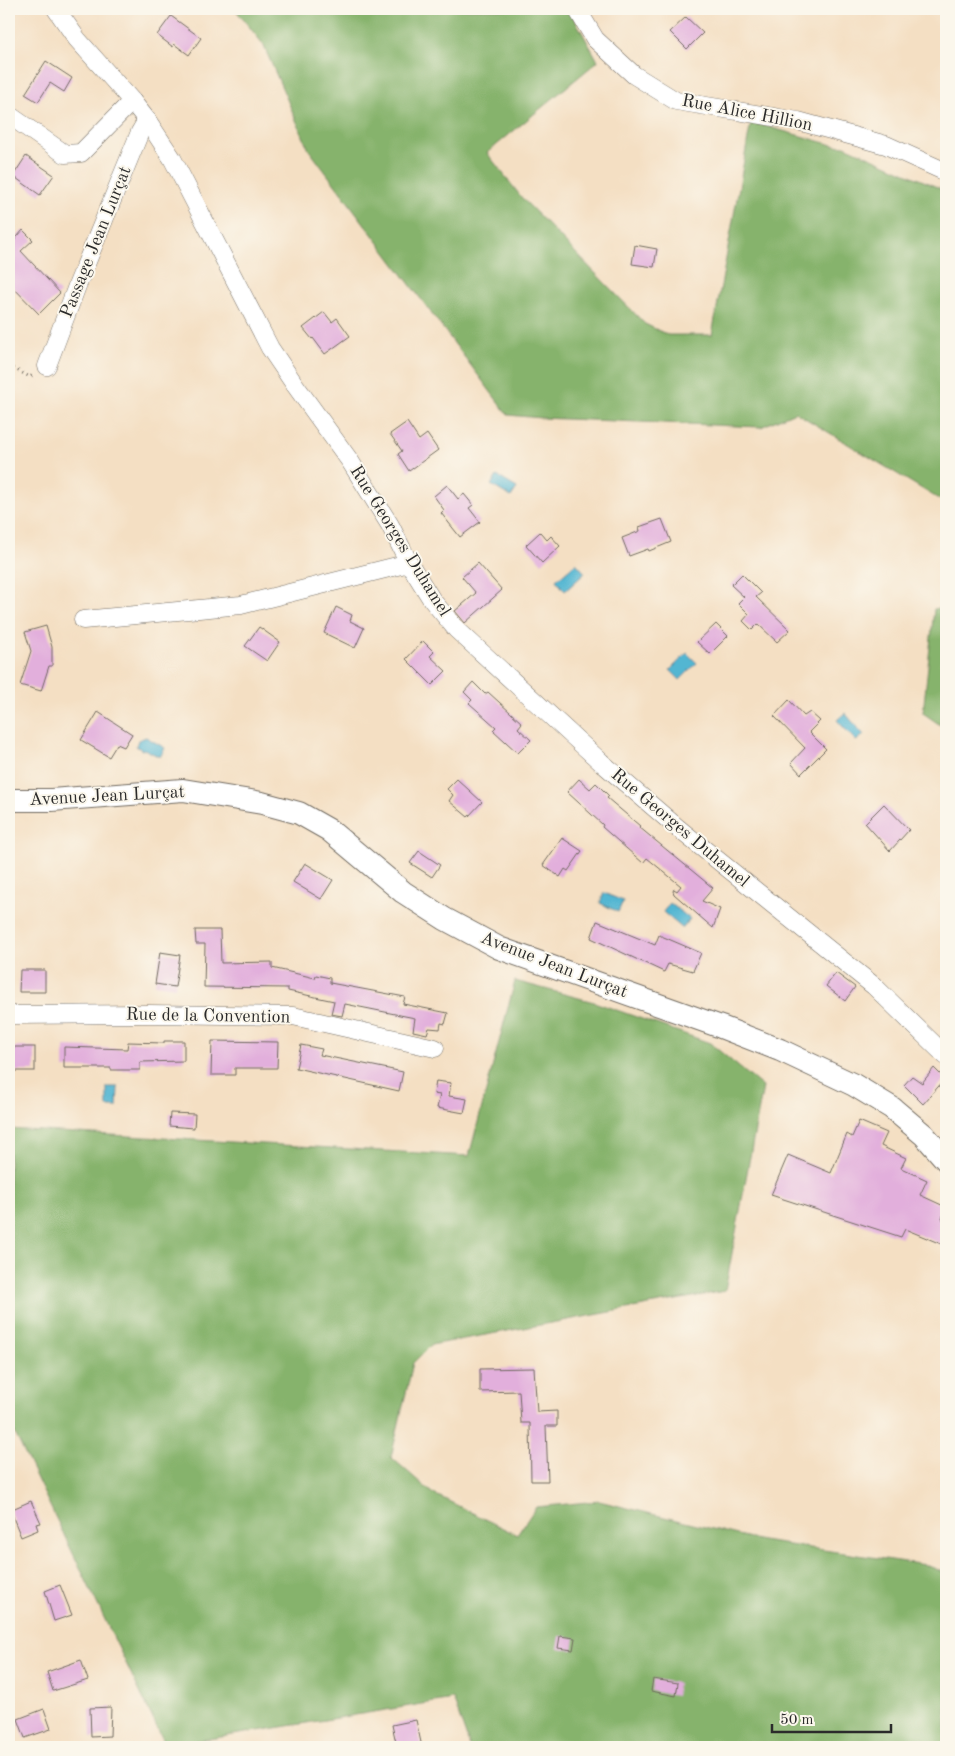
<svg xmlns="http://www.w3.org/2000/svg" width="955" height="1756" font-family="'Old Standard TT',serif">
<style>
.forest{fill:#86b36c;stroke:#586f4c}
.water{fill:#53b6d2;stroke:#3f707e}
.building{fill:#e2afdc}
.lines{fill:none;stroke-linecap:round;stroke-linejoin:round}
.minor-casing{stroke:#716a60;stroke-width:19}
.major-casing{stroke:#716a60;stroke-width:24}
.path{stroke:#716a60;stroke-width:3;stroke-dasharray:1 4;stroke-linecap:butt}
.minor{stroke:#fff;stroke-width:18}
.major{stroke:#fff;stroke-width:22}
.labels{text-anchor:middle;dominant-baseline:central;stroke-width:4;stroke-linejoin:round;paint-order:stroke}
.street-label{font-size:18px;fill:#2b2b2b;stroke:#fbf7ec}
</style>
<rect width="100%" height="100%" fill="#fbf7ec"/>
<filter id="ink" filterUnits="userSpaceOnUse"><feTurbulence type="fractalNoise" baseFrequency=".02" numOctaves="2"/><feDisplacementMap in="SourceGraphic" scale="10" xChannelSelector="R" yChannelSelector="G"/><feConvolveMatrix kernelMatrix="1 2 1 2 8 2 1 2 1" color-interpolation-filters="sRGB"/></filter>
<filter id="wash" filterUnits="userSpaceOnUse"><feTurbulence type="fractalNoise" baseFrequency=".0096" numOctaves="4" result="noise"/><feDisplacementMap in="SourceGraphic" scale="20" xChannelSelector="R" yChannelSelector="G"/><feGaussianBlur stdDeviation="1.12" result="paint"/><feColorMatrix in="noise" values="0 0 0 0 0 0 0 0 0 0 0 0 0 0 0 0 0 1.4 0 .05"/><feComposite in="paint" operator="in"/></filter>
<g filter="url(#wash)">
<rect width="100%" height="100%" fill="#f4dfc3"/>
<!-- forest -->
<g class="forest">
<path d="M235 9H569L598 61 487 153 522 198 645 324 668 335H712L751 122 833 145 845 146 946 191V494L942 501 795 412 761 427 541 418 508 415 309 150 263 44Z"/>
<path d="M946 606V729L923 713 934 609Z"/>
<path d="M515 981 594 1002 710 1043 763 1087 725 1291 431 1345 413 1363 391 1457 432 1493 517 1535 536 1507 599 1501 762 1541 926 1565 946 1573V1747H470L453 1699 166 1746 9 1421V1129L469 1156Z"/>
</g>
<!-- water -->
<g class="water">
<path d="M497 476 517 488 511 497 491 485Z"/>
<path d="M576 563 585 573 565 591 556 580Z"/>
<path d="M687 653 697 663 680 680 670 670Z"/>
<path d="M845 713 864 735 856 741 837 720Z"/>
<path d="M146 737 165 748 160 757 144 749 142 750 136 746 138 740Z"/>
<path d="M604 893 623 901 618 912 600 903Z"/>
<path d="M670 903 690 919 682 928 663 912Z"/>
<path d="M107 1087H118L117 1107H107Z"/>
</g>
<g id="blocks">
<!-- building -->
<g class="building">
<path d="M171 16 201 38 189 55 174 44 173 47 157 35Z"/>
<path d="M686 17 703 33 687 49 670 32Z"/>
<path d="M46 61 72 78 64 92 50 83 38 102 25 94Z"/>
<path d="M26 156 54 175 40 195 13 176Z"/>
<path d="M23 230 33 240 21 251 60 293 39 314 9 283V240L12 243Z"/>
<path d="M635 245 657 249 654 267 632 264Z"/>
<path d="M324 312 332 322 337 318 350 336 325 354 313 338 312 339 303 328Z"/>
<path d="M407 422 419 440 427 434 438 450 409 471 398 454 402 451 390 434Z"/>
<path d="M447 485 458 499 464 494 473 505 469 508 480 522 460 537 441 513 444 510 434 496Z"/>
<path d="M662 519 671 542 649 551 648 549 629 556 622 538 640 531 639 527Z"/>
<path d="M540 532 547 540 551 536 560 546 542 563 526 545Z"/>
<path d="M478 563 502 590 465 623 455 611 476 593 462 577Z"/>
<path d="M742 574 761 593 756 597 790 630 777 642 758 624 752 630 743 621 749 614 738 603 744 597 731 585Z"/>
<path d="M336 607 352 615 350 621 364 628 355 648 324 633Z"/>
<path d="M716 624 728 636 710 654 697 642Z"/>
<path d="M46 626 52 647V666H49L41 691 20 685 31 651 25 632Z"/>
<path d="M259 627 280 642 267 661 245 646Z"/>
<path d="M423 641 434 652 430 656 446 671 432 685 406 659Z"/>
<path d="M473 682 485 694 488 692 522 723 518 728 531 740 518 753 493 730 496 727 469 703 472 700 464 692Z"/>
<path d="M789 700 804 716 810 712 820 721 809 732 826 749 801 774 791 763 805 748 774 716Z"/>
<path d="M98 712 132 734 124 747 117 744 109 757 81 740Z"/>
<path d="M457 779 482 802 468 817 449 801 453 795 447 789Z"/>
<path d="M579 779 590 789 596 783 609 796 607 798 640 826 639 827 713 888 702 901 720 909 713 928 674 894 673 891 674 889 677 891 681 886 647 858 643 863 602 827 603 825 567 792Z"/>
<path d="M884 804 909 830 890 851 865 823Z"/>
<path d="M562 838 582 851 568 871 565 869 560 877 543 865Z"/>
<path d="M419 851 440 865 432 877 410 863Z"/>
<path d="M305 863 333 880 321 899 293 882Z"/>
<path d="M597 921 655 945 659 935 701 953 693 971 668 964 664 972 591 938Z"/>
<path d="M195 930H220L221 963 272 962V968L315 978 316 975 330 978V983L405 997 403 1004 448 1013 445 1024 441 1023 440 1029 429 1028 427 1034 413 1031 415 1018 345 1004 342 1016 331 1014 334 1001 288 991V988L204 987 205 944H196Z"/>
<path d="M160 952 180 955 175 987 155 984Z"/>
<path d="M20 970H45V992H19Z"/>
<path d="M836 973 855 987 845 1001 826 986Z"/>
<path d="M164 1041H184V1061L140 1062V1070H111V1068H64V1047L127 1049 128 1042 164 1043Z"/>
<path d="M212 1041 278 1042 277 1068H235V1075H211Z"/>
<path d="M301 1045 322 1049 320 1055 403 1072 399 1091 296 1068Z"/>
<rect x="13" y="1047" width="22" height="24"/>
<path d="M934 1068 945 1079 923 1104 904 1085 912 1076 922 1083Z"/>
<path d="M436 1081 451 1083 449 1096 467 1099 464 1113 437 1108 440 1095 434 1094Z"/>
<path d="M170 1113 195 1114 194 1128 169 1126Z"/>
<path d="M859 1121 887 1133 881 1146 906 1158 901 1168 927 1180 920 1195 946 1207 942 1219 946 1221V1246L905 1229 901 1237 771 1195 788 1155 831 1173 847 1134 852 1137Z"/>
<path d="M534 1368 537 1412 557 1411V1426H546L548 1481H531L530 1423H521L519 1391 480 1392V1369Z"/>
<path d="M31 1501 41 1523 36 1524 38 1530 21 1537 10 1510Z"/>
<path d="M60 1585 72 1615 54 1621 45 1591Z"/>
<path d="M560 1636 575 1638 573 1650 558 1648Z"/>
<path d="M81 1660 88 1680 53 1691 47 1672Z"/>
<path d="M653 1679 678 1683 676 1696 651 1691Z"/>
<path d="M111 1707 110 1736 91 1737 90 1708Z"/>
<path d="M44 1709 51 1729 25 1738 18 1719Z"/>
<path d="M416 1720 422 1747H397L392 1725Z"/>
</g>
</g>
</g>
<g filter="url(#ink)">
<use href="#blocks" fill-opacity="0" stroke="#716a60" stroke-width="1"/>
<g class="lines">
<defs>
<g id="minor">
<path d="M56 9 77 39 132 101 147 120 172 158 270 348 295 385 350 461 390 525 409 563 432 600 456 629 601 762 679 829 874 986 946 1056"/>
<path d="M577 9 595 39 634 75 676 101 798 121 886 145 946 172"/>
<path d="M9 115 65 154 81 153 132 101"/>
<path d="M47 366 77 286 140 132 147 120"/>
<path d="M83 620 241 605 409 563"/>
<path d="M9 1015 149 1014 293 1016 435 1048"/>
</g>
<path id="major" d="M9 800H51L183 790 262 803 299 813 329 830 403 892 445 919 499 948 721 1027 780 1050 854 1085 892 1108 924 1135 946 1160"/>
</defs>
<!-- minor casing -->
<use href="#minor" class="minor-casing"/>
<!-- major casing -->
<use href="#major" class="major-casing"/>
<!-- path -->
<path class="path" d="M9 366 30 377 34 374"/>
<!-- minor -->
<use href="#minor" class="minor"/>
<!-- major -->
<use href="#major" class="major"/>
</g>
</g>
<g class="labels">
<!-- street labels -->
<g class="street-label">
<text transform="translate(747 113) rotate(11)">Rue Alice Hillion</text>
<text transform="translate(96 242) rotate(-68)">Passage Jean Lurçat</text>
<text transform="translate(400 541) rotate(58)">Rue Georges Duhamel</text>
<text transform="translate(107 796) rotate(-3)">Avenue Jean Lurçat</text>
<text transform="translate(680 828) rotate(40)">Rue Georges Duhamel</text>
<text transform="translate(554 965) rotate(21)">Avenue Jean Lurçat</text>
<text transform="translate(208 1016) rotate(1)">Rue de la Convention</text>
</g>
</g>
<!-- margin -->
<rect width="955" height="1756" fill="none" stroke="#fbf7ec" stroke-width="30"/>
<!-- scale -->
<path d="M772 1724v8h119v-8" fill="none" stroke="#2b2b2b" stroke-width="2.5"/>
<text x="780" y="1724" font-size="15" fill="#2b2b2b" stroke="#fbf7ec" stroke-width="4" paint-order="stroke">50 m</text>
</svg>
